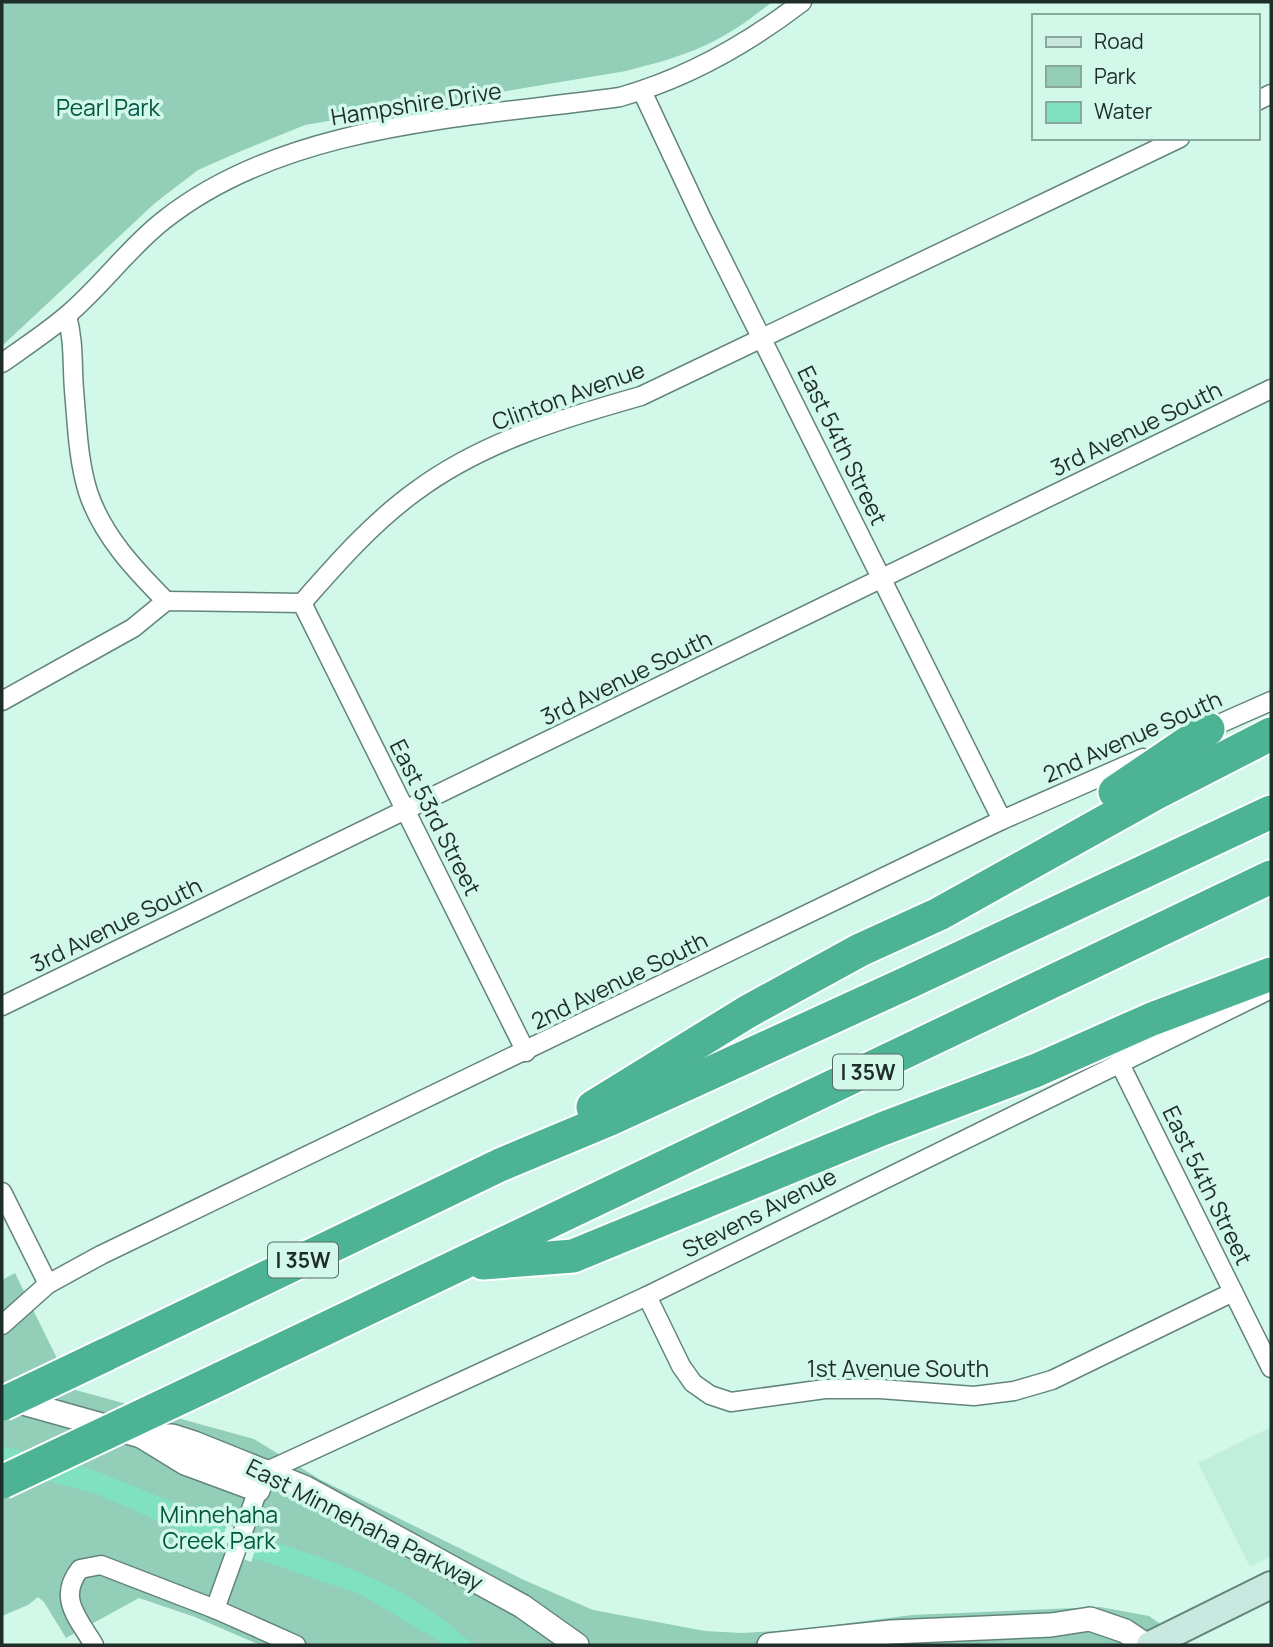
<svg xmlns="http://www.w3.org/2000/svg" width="1273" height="1647" font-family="Manrope,sans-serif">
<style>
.built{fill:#c0efdd}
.green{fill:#92ceb8}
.water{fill:#7fe1c0}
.pier{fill:#d2f8e9}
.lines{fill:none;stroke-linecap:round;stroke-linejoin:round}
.minor-casing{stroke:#638579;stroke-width:21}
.tertiary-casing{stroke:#638579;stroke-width:26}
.secondary-casing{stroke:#638579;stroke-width:30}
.motorway-casing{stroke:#fff;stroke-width:37}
.minor{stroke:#fff;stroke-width:18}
.tertiary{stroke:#fff;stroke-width:23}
.secondary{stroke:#c9e8df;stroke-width:26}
.motorway{stroke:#4cb494;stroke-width:33}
.motorway-bridge-casing{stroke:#fff;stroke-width:37;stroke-linecap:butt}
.motorway-bridge{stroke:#4cb494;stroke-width:33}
.labels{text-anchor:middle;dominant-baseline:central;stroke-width:7;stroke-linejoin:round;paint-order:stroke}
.shield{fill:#d2f8e9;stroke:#556a62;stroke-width:2}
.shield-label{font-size:21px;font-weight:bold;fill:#1f2d28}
.street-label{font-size:23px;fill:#1f2d28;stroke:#d2f8e9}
.park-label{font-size:23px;fill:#005742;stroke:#d2f8e9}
</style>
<rect width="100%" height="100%" fill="#d2f8e9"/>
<!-- built -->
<path class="built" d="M1271 1427V1556L1250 1567 1198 1463Z"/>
<!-- green -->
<g class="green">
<path d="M2 2H772C720 44 690 55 626 71L305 125 241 151 198 170 155 203 2 346Z"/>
<path d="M15 1273 72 1389 254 1439 319 1479 524 1580 593 1610 705 1631 741 1633 796 1630 912 1615 1100 1607 1149 1616 1190 1645H260L195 1617 139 1598 66 1638 44 1602 38 1597 28 1605 2 1616V1280Z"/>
</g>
<!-- water -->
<path class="water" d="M2 1446 83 1466 210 1517 217 1525C308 1552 404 1578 473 1645H445L362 1595 202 1540 99 1495 2 1468Z"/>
<!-- pier -->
<path class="pier" d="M227 1525 261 1535 251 1562 218 1549Z"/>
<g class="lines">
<defs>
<g id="minor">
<path d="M642 91 703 221 1002 820"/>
<path d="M1257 101 1271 94"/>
<path d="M67 316C74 341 72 364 74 390 77 424 78 460 88 492 102 535 135 570 166 601"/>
<path d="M2 363C23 348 46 333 66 316 101 287 128 248 164 220 288 122 470 118 620 97 688 78 746 45 802 2"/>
<path d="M302 603 526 1052"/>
<path d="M2 701 133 628 166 601 302 603C337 563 373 522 416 491 482 442 563 418 641 396L1180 138"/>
<path d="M1201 732 1271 701"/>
<path d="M2 1006 1271 389"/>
<path d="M1119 1062 1271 1368"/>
<path d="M2 1192 48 1284"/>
<path d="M647 1296 681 1366 693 1383 710 1395 731 1402 825 1389H880L974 1396 1014 1391 1052 1380 1233 1292"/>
<path d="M2 1325 48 1284 101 1255 1002 820 1143 758"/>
<path d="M265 1472 647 1296 1265 992"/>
<path d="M215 1609 258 1490"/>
<path d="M94 1645C78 1618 57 1598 80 1569L101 1565 215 1609 296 1645"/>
</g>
<g id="tertiary">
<path d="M5 1398 141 1436 185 1463 258 1490 265 1472"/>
<path d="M141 1436H172L194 1443 306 1488 522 1606 577 1645"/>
<path d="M769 1645 891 1632 1051 1625 1090 1619 1125 1631 1146 1645"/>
</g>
<path id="secondary" d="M1150 1645 1271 1585"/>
<g id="motorway">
<path d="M1115 792 1208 729"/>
<path d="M593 1107 747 1012 860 950 939 914 1156 793 1271 734"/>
<path d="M483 1263 573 1256 882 1129 1037 1070 1152 1019 1271 974"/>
<path d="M105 1355 500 1165 610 1119 907 983 1271 812"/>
<path d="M220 1379 1271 877"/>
</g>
</defs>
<!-- minor casing -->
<use href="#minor" class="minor-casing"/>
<!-- tertiary casing -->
<use href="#tertiary" class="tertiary-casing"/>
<!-- secondary casing -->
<use href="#secondary" class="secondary-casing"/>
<!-- motorway casing -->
<use href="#motorway" class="motorway-casing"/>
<!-- minor -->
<use href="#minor" class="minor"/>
<!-- tertiary -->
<use href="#tertiary" class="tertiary"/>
<!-- secondary -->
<use href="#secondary" class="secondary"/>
<!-- motorway -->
<use href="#motorway" class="motorway"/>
<defs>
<g id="motorway-bridge">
<path d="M2 1404 105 1355"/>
<path d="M2 1482 220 1379"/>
</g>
</defs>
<!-- motorway-bridge casing -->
<use href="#motorway-bridge" class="motorway-bridge-casing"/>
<!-- motorway-bridge -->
<use href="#motorway-bridge" class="motorway-bridge"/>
</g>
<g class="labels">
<!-- shield labels -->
<g class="shield">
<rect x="833" y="1054.5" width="70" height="35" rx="5"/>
<rect x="268" y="1242.5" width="70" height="35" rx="5"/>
</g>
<g class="shield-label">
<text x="868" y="1072">I 35W</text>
<text x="303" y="1260">I 35W</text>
</g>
<!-- street labels -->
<g class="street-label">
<text transform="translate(416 103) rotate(-9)">Hampshire Drive</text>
<text transform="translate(568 395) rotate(-20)">Clinton Avenue</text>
<text transform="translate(1136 428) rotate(-26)">3rd Avenue South</text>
<text transform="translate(843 445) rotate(64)">East 54th Street</text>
<text transform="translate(626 677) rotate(-26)">3rd Avenue South</text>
<text transform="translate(1132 736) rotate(-24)">2nd Avenue South</text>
<text transform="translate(436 817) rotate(63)">East 53rd Street</text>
<text transform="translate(116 924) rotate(-26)">3rd Avenue South</text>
<text transform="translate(619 980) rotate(-26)">2nd Avenue South</text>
<text transform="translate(1208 1185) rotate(64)">East 54th Street</text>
<text transform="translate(759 1212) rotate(-27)">Stevens Avenue</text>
<text x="898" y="1368">1st Avenue South</text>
<text transform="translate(365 1524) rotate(27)">East Minnehaha Parkway</text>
</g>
<!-- park labels -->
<g class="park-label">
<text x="108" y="107">Pearl Park</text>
<text x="219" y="1514">Minnehaha<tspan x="219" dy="26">Creek Park</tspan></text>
</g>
</g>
<!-- border -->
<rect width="1273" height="1647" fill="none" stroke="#1f2d28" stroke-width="7"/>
<!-- legend -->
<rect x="1032" y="14" width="228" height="126" fill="#d2f8e9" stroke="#8aa79c" stroke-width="2"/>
<rect x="1046" y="37" width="35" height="10" fill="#c9e8df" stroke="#8aa79c" stroke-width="2"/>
<text x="1094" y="49" font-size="21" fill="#1f2d28">Road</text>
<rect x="1046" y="66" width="35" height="21" fill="#92ceb8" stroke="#8aa79c" stroke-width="2"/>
<text x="1094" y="84" font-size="21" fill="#1f2d28">Park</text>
<rect x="1046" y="102" width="35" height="21" fill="#7fe1c0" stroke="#8aa79c" stroke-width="2"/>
<text x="1094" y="119" font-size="21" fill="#1f2d28">Water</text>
</svg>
